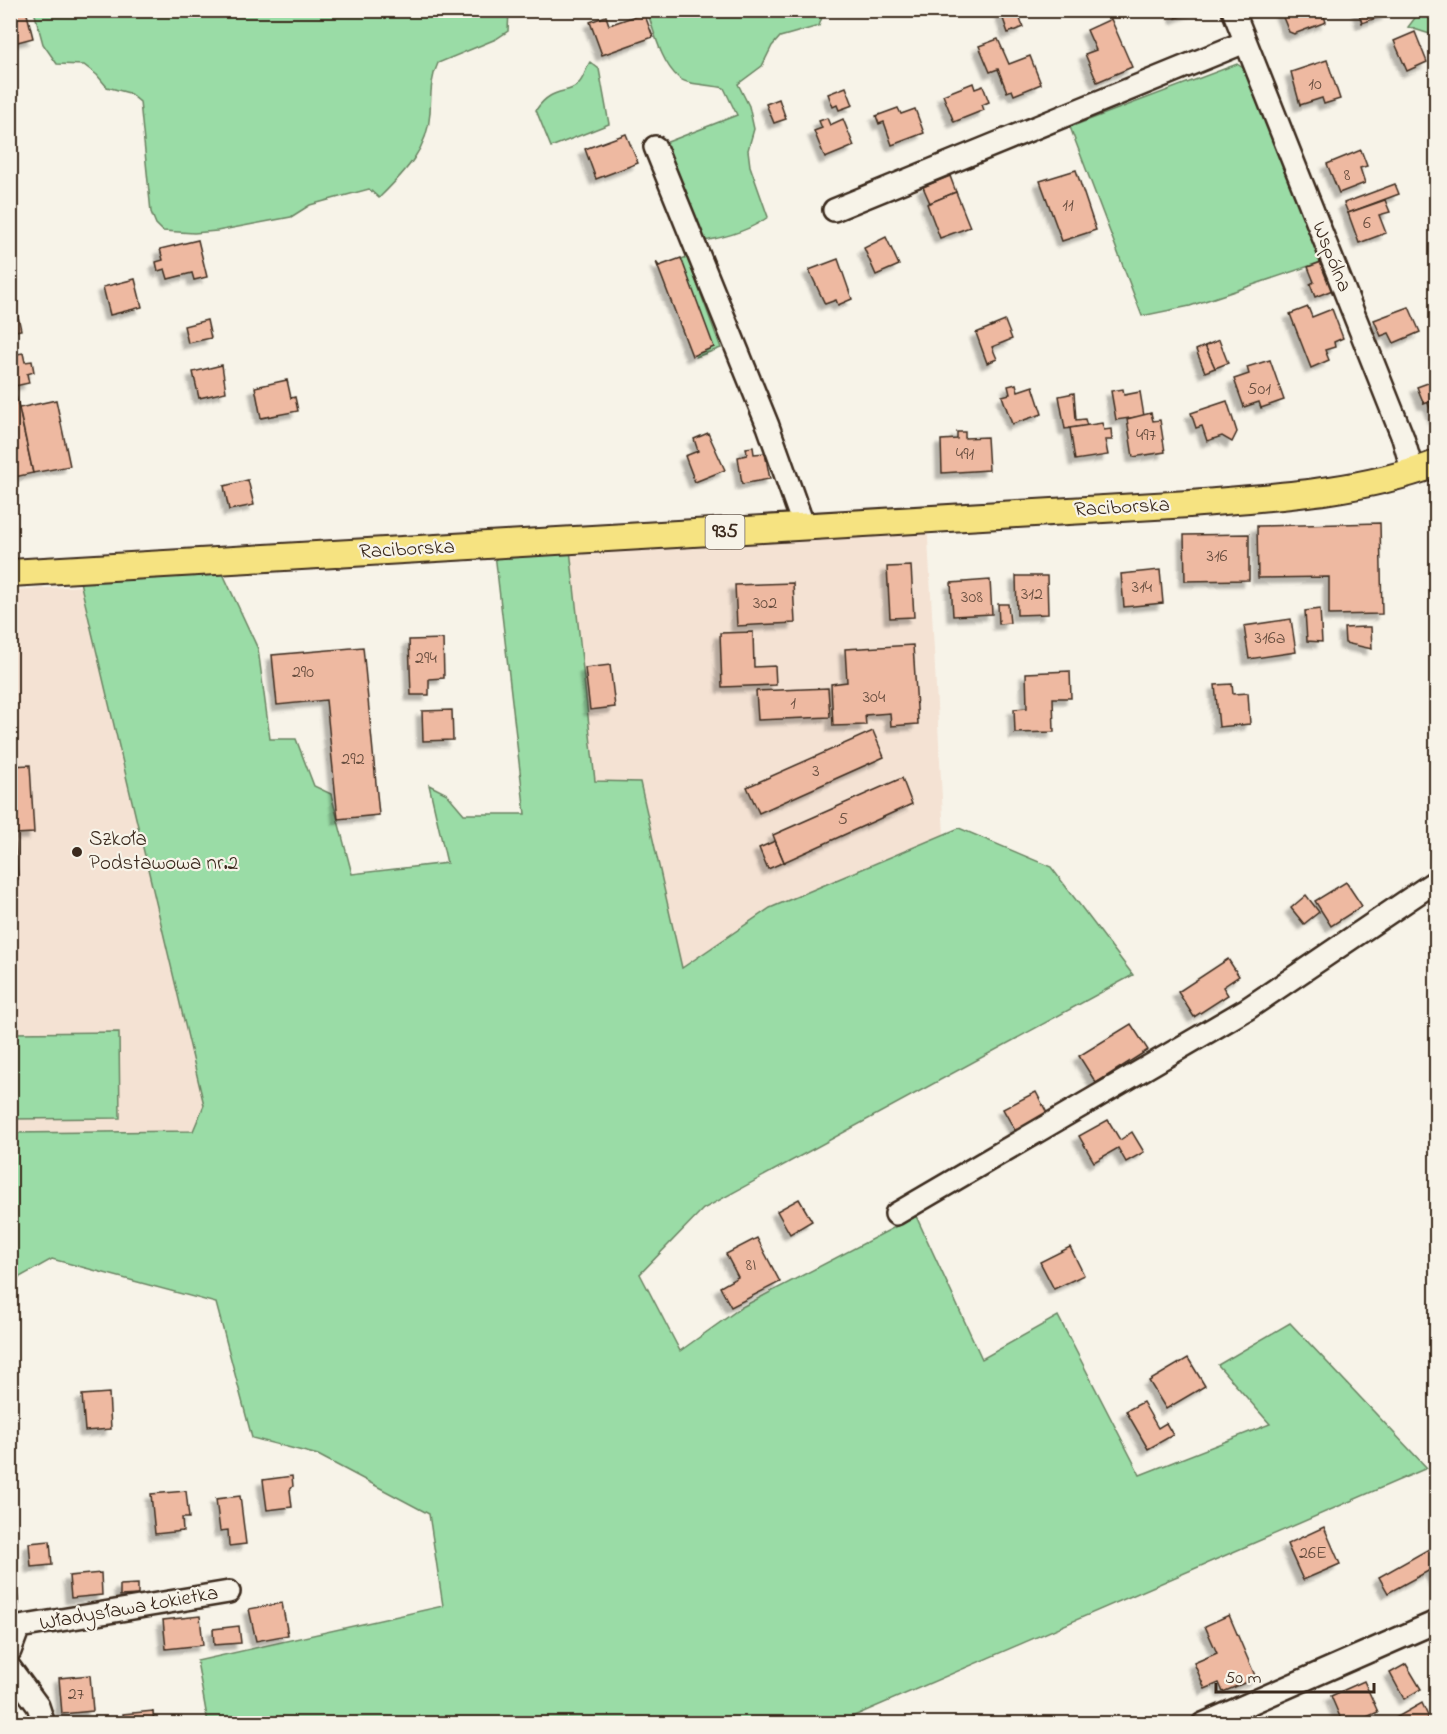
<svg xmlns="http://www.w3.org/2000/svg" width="1447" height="1734" font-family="'Indie Flower',sans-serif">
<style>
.built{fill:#f4e2d3}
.green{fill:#9adca6;stroke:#6a8362;stroke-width:1.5}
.building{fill:#eeb9a1;stroke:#3b2a1e;stroke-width:1.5;filter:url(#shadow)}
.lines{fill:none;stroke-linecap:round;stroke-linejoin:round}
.minor-casing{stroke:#3b2a1e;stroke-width:26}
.major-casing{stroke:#3b2a1e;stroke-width:30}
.minor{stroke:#f7f3e8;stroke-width:21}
.major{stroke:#f6e381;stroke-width:26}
.poi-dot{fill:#3b2a1e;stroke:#f7f3e8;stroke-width:2}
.labels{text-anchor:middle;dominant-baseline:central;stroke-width:4.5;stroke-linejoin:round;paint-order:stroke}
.number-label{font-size:18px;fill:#684e3f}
.shield{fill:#f7f3e8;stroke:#73665b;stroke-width:1.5}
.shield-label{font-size:20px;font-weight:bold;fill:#3b2a1e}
.street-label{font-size:21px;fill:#3b2a1e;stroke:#f7f3e8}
.poi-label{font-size:21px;fill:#3b2a1e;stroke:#f7f3e8;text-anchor:start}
</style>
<defs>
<filter id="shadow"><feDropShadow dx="-5.5" dy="5.5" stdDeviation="1.5" flood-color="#0004"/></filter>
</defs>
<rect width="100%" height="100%" fill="#f7f3e8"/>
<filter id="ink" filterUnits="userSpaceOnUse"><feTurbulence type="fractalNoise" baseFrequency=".0167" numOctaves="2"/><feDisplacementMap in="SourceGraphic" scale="12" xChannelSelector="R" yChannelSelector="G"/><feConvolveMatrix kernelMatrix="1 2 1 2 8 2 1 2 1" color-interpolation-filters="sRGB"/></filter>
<g filter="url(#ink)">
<!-- built -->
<g class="built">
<path d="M927 520 944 835 770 908 682 969 641 783 595 781 569 540Z"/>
<path d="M81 586 204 1105 193 1131 11 1133V590Z"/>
</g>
<!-- green -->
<g class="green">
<path d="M509 10 508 31 496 39 438 63C430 80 431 95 430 113 428 150 403 174 379 198L369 189 310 205 291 217 217 231 194 233 163 231 156 224 151 212 140 102 129 93 107 87 97 75 84 65 57 64 43 44 34 11Z"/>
<path d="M1421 10 1436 11V36L1408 27Z"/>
<path d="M647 11H824L819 26 780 37 772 46 762 66 738 84 749 106 754 129 748 150 750 166 768 217C749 231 727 237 704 241L665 143 737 115 724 88C711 84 689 86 679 78 661 63 654 31 647 11Z"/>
<path d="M590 62 599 69 609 124 551 147 536 110C553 85 568 96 579 83 584 78 586 68 590 62Z"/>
<path d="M1237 64 1252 74 1324 261 1190 306 1142 316 1070 127Z"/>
<path d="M687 257 721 348 696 357 662 266Z"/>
<path d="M569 540 595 781 640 782 682 968 770 908 959 828 1051 867 1133 975 703 1209 640 1274 680 1351 742 1307 916 1216 982 1359 1058 1316 1140 1475 1270 1424 1218 1365 1290 1323 1427 1468 838 1723H208L197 1661 443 1606 429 1514 318 1455 252 1438 216 1303 52 1259 11 1282V1133L193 1131 204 1105 77 569 217 561 258 649 270 739H296L314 786 331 794 352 874 447 863 429 785 447 794 464 814H525L494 545Z"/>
<path d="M119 1032 120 1118 11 1119V1033Z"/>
</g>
<!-- building -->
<g class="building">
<path d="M10 10H26L33 38 10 44Z"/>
<path d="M1000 10H1017L1023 27 1008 33Z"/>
<path d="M1173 10H1196L1176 18Z"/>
<path d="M1280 10H1322L1326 22 1294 34 1289 32Z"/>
<path d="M1358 10H1386L1387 14 1362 23Z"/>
<path d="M644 13 653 37 602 55 590 22 606 16 609 25Z"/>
<path d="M1111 19 1132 67 1097 82 1085 54 1096 50 1087 30Z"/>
<path d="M1415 32 1427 62 1407 71 1394 41Z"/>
<path d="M998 39 1009 64 1030 56 1041 84 1014 95 1012 90 1007 92 998 69 990 72 979 46Z"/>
<path d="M1327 60 1340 99 1324 104 1322 98 1300 105 1291 72Z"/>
<path d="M973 83 975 89 983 86 989 102 982 105 984 110 954 122 943 95Z"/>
<path d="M846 87 853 105 839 110 837 105 833 107 828 94Z"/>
<path d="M779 99 786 119 774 123 766 104Z"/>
<path d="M898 108 901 114 915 109 924 133 892 145 884 122 879 124 876 116Z"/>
<path d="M827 118 830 125 843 119 854 146 825 158 814 131 822 128 819 121Z"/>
<path d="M626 134 638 163 596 179 585 149Z"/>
<path d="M1361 150 1367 166 1360 168 1365 183 1339 193 1327 164Z"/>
<path d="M1076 170 1096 230 1062 241 1040 181Z"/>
<path d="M950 176 956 192 930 203 923 187Z"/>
<path d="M1395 184 1399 194 1348 213 1344 203Z"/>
<path d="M956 192 970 227 940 238 927 204Z"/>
<path d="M1385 200 1390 212 1379 215 1386 233 1359 243 1348 213Z"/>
<path d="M886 237 899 265 876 275 864 248Z"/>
<path d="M198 240 207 277 194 280 192 273 168 279 165 269 158 271 156 262 163 260 160 249Z"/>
<path d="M681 258 714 347 692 356 656 262 659 266Z"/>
<path d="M838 259 852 299 838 305 836 300 825 304 809 270Z"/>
<path d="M1324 261 1335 289 1315 297 1310 284 1314 282 1308 267Z"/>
<path d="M135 279 142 307 110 315 103 287Z"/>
<path d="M16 307 21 330 10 332V308Z"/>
<path d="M1308 307 1312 317 1332 309 1343 338 1334 342 1335 347 1325 350 1329 360 1311 368 1290 314Z"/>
<path d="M1409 307 1420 332 1394 343 1389 333 1381 336 1374 320Z"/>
<path d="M207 320 211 338 188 343 184 326Z"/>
<path d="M1005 321 1012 339 992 347 997 359 987 363 976 333Z"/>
<path d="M1219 340 1228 363 1215 368 1205 346Z"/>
<path d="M1205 346 1215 368 1205 372 1196 350Z"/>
<path d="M23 353 25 362 32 361 34 372 27 374 29 383 10 387V355Z"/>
<path d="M1270 360 1284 400 1261 408 1259 402 1244 407 1234 379 1249 374 1247 367Z"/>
<path d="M222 365 226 392 199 398 193 372Z"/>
<path d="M287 380 291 398 295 397 298 411 261 418 255 387Z"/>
<path d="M1436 380V399L1424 404 1417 387Z"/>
<path d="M1016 384 1018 391 1033 386 1042 414 1012 424 1002 396 1010 394 1008 386Z"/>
<path d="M14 386 33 473 10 478V387Z"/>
<path d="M1123 389 1124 395 1140 392 1144 416 1116 420 1111 391Z"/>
<path d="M1074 393 1076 420 1085 419 1087 426 1065 429 1059 396Z"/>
<path d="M1436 399V417L1434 418 1428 403Z"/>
<path d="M56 400 70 466 33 473 19 408Z"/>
<path d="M1227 401 1237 432 1232 442 1222 436 1207 441 1202 426 1196 428 1191 413Z"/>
<path d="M1151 413 1153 421 1160 420 1165 452 1133 457 1127 419Z"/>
<path d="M1102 423 1104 430 1111 429 1112 440H1105L1108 455 1075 460 1070 428Z"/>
<path d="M957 432H965V438L987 437 989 470 942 473 941 440 957 439Z"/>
<path d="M708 433 725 470 695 482 685 456 698 451 694 439Z"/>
<path d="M753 447 754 454 765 453 770 479 742 484 738 457 747 455 746 448Z"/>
<path d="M248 480 254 505 229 510 224 486Z"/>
<path d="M1380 523 1382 614 1329 615V577L1258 578 1257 526Z"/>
<path d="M1249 534V580L1185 581 1184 535Z"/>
<path d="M911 566 914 617 890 618 887 567Z"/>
<path d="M1160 570 1163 603 1124 607 1121 574Z"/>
<path d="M1016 576H1047L1048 614 1017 615Z"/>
<path d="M990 580 992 614 953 616 951 583Z"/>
<path d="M793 583 795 623 737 626 735 585Z"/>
<path d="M998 604H1008L1010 623 999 624Z"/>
<path d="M1320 609 1322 642 1307 641 1305 611Z"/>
<path d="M1291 619 1296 652 1249 659 1244 626Z"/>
<path d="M1365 627H1371L1372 649 1345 643 1344 628Z"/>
<path d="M753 632 754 667 775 666 776 685 722 687 720 633Z"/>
<path d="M443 639 444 678 429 679V695H411L409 640Z"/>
<path d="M913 645 918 724 891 726 890 713 865 715 866 725 833 726 831 684 847 682 845 649Z"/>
<path d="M363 647 379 815 338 819 326 700 277 705 272 655Z"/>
<path d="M610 665 615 707 590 710 585 668Z"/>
<path d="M1070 671 1071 698H1053L1054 732 1015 733 1014 709 1027 708 1026 673Z"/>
<path d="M1232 684 1233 694 1248 693 1250 724 1219 727 1215 685Z"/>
<path d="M828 688 830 717 758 720 756 691Z"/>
<path d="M452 710 453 740 423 741 422 711Z"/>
<path d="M873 731 884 757 759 813 747 787Z"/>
<path d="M30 765 34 833 15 834 18 879 10 880V766Z"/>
<path d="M902 778 912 804 784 862 773 835Z"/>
<path d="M775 841 784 862 768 869 759 848Z"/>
<path d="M1346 882 1362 906 1331 926 1315 901Z"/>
<path d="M1306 895 1319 912 1304 924 1291 908Z"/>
<path d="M1228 959 1239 976 1223 987 1228 995 1194 1017 1178 992Z"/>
<path d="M1131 1024 1148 1050 1096 1083 1079 1056Z"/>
<path d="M1036 1092 1048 1115 1016 1132 1003 1109Z"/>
<path d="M1108 1120 1120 1140 1132 1132 1144 1152 1126 1162 1118 1148 1094 1162 1079 1136Z"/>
<path d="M799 1199 812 1221 790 1234 777 1211Z"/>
<path d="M757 1238 780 1282 731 1307 720 1287 738 1277 726 1254Z"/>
<path d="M1070 1247 1084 1275 1054 1289 1040 1262Z"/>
<path d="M1188 1358 1205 1386 1166 1409 1149 1381Z"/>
<path d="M109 1393 111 1429 85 1431 82 1395Z"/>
<path d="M1143 1402 1158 1428 1166 1423 1173 1435 1148 1449 1126 1411Z"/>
<path d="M292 1476 293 1486 290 1490 292 1507 267 1510 263 1480Z"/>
<path d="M186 1491 189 1518H182L183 1531 155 1534 151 1494Z"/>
<path d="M240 1496 246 1544 229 1546 228 1530 220 1531 216 1499Z"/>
<path d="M1324 1527 1340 1564 1303 1580 1287 1544Z"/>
<path d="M50 1541 52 1565 31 1567 29 1543Z"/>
<path d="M1436 1545V1582L1430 1570 1388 1593 1379 1577Z"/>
<path d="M101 1573 102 1595 71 1598 69 1576Z"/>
<path d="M10 1576H14L19 1604 10 1606Z"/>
<path d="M138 1584V1595L120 1596V1585Z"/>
<path d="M282 1603 288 1635 256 1641 249 1609Z"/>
<path d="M1229 1615 1256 1678 1223 1692 1219 1683 1205 1689 1194 1663 1217 1653 1205 1626Z"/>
<path d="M200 1616 203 1645 166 1649 163 1620Z"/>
<path d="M239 1626 241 1643 214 1645 213 1629Z"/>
<path d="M1406 1664 1421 1689 1404 1699 1390 1673Z"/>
<path d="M90 1675 93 1711 62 1714 59 1678Z"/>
<path d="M1364 1681 1378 1712 1351 1724H1343L1331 1696Z"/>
<path d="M1422 1703 1429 1718 1418 1724H1385Z"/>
<path d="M153 1711 154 1724H124L123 1714Z"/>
</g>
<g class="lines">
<defs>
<g id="minor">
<path d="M1233 10 1403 438 1413 473"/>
<path d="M655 147 768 426 804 527"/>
<path d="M834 210 1245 42"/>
<path d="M896 1214 1247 1009 1436 881"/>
<path d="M10 1651 19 1627 229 1592"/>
<path d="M10 1668 38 1706 44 1724"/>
<path d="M1203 1724 1436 1622"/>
</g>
<path id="major" d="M10 573 1189 504C1273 497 1357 493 1436 464"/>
</defs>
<!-- minor casing -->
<use href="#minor" class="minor-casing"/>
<!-- major casing -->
<use href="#major" class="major-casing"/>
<!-- minor -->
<use href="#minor" class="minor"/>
<!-- major -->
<use href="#major" class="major"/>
</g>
</g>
<!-- markers -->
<circle class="poi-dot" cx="77" cy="852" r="6"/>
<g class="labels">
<!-- number labels -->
<g class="number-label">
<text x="1315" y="85">10</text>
<text x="1347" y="176">8</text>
<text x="1068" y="206">11</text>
<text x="1367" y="224">6</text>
<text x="1259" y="390">501</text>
<text x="1146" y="436">497</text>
<text x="965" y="455">491</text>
<text x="1217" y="557">316</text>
<text x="1142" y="588">314</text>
<text x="1032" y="595">312</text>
<text x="972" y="598">308</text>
<text x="765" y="604">302</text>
<text x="1270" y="639">316a</text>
<text x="426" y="659">294</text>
<text x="303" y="673">290</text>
<text x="874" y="698">304</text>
<text x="793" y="704">1</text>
<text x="353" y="760">292</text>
<text x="816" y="772">3</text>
<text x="843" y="820">5</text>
<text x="751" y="1266">8I</text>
<text x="1313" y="1554">26E</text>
<text x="76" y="1695">27</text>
</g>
<!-- shield labels -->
<rect class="shield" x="705.5" y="515" width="39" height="34" rx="4.5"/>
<g class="shield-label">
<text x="725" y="532">935</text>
</g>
<!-- street labels -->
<g class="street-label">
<text transform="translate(1331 257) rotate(68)">Wspólna</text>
<text transform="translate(1122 508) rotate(-3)">Raciborska</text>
<text transform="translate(407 550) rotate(-3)">Raciborska</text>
<text transform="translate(129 1609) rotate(-10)">Władysława Łokietka</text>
</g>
<!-- poi labels -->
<g class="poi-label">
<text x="89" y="840">Szkoła<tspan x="89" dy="24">Podstawowa nr.2</tspan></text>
</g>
</g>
<!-- margin -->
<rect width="1447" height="1734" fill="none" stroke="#f7f3e8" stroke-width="36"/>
<rect x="18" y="18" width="1411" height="1698" fill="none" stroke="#3b2a1e" stroke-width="2" filter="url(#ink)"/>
<!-- scale -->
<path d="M1216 1683v9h158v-9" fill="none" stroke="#3b2a1e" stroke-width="3"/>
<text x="1225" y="1683" font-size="18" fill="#3b2a1e" stroke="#f7f3e8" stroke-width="4.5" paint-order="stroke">50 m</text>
</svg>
